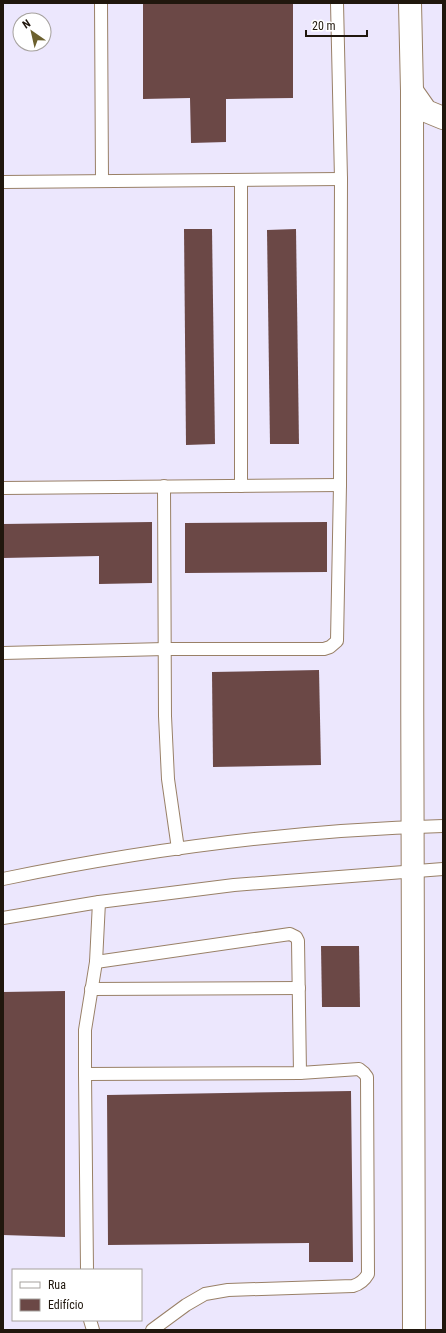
<svg xmlns="http://www.w3.org/2000/svg" width="446" height="1333" font-family="'Roboto Condensed',sans-serif">
<style>
.industrial{fill:#ece7fd;fill-rule:evenodd}
.building{fill:#6b4846}
.lines{fill:none;stroke-linecap:round;stroke-linejoin:round}
.lane-casing{stroke:#998067;stroke-width:14}
.secondary-casing{stroke:#998067;stroke-width:24}
.lane{stroke:#fff;stroke-width:12}
.secondary{stroke:#fff;stroke-width:22}
</style>
<rect width="100%" height="100%" fill="#fdf2e7"/>
<!-- industrial -->
<path class="industrial" d="M3 3H443V1330H3ZM20 20H44V44H20ZM13 1270H141V1320H13Z"/>
<!-- building -->
<g class="building">
<path d="M143 3H293V98L226 99V142L191 143 190 98 143 99Z"/>
<path d="M184 229H212L215 444 186 445Z"/>
<path d="M296 229 299 444H270L267 230Z"/>
<path d="M152 522V583L99 584V556L3 558V524Z"/>
<path d="M327 522V572L185 573V523Z"/>
<path d="M319 670 321 765 213 767 212 672Z"/>
<path d="M321 946H359L360 1007H322Z"/>
<path d="M65 991V1237L3 1235V992Z"/>
<path d="M351 1091 353 1262H309V1243L108 1245 107 1095Z"/>
</g>
<g class="lines">
<defs>
<g id="lane">
<path d="M101 3 102 181"/>
<path d="M241 180V486"/>
<path d="M3 182 341 179"/>
<path d="M164 486 165 716 168 779 178 849"/>
<path d="M3 488 340 485"/>
<path d="M3 653 165 649H324L330 647 337 641 340 485 341 179 337 3"/>
<path d="M3 879C148 849 295 830 443 826"/>
<path d="M3 918 99 902 234 885 443 869"/>
<path d="M96 962 290 934 296 937 298 941 300 1073"/>
<path d="M91 989 299 988"/>
<path d="M85 1074 300 1073 359 1069 364 1073 367 1077 368 1274C364 1281 360 1284 353 1286L228 1290 205 1294 186 1305 152 1330"/>
<path d="M87 1270 85 1074V1030L96 962 99 902"/>
<path d="M90 1320 93 1330"/>
</g>
<g id="secondary">
<path d="M410 3 412 91C413 504 411 917 414 1330"/>
<path d="M412 91 426 111 443 118"/>
</g>
</defs>
<!-- lane casing -->
<use href="#lane" class="lane-casing"/>
<!-- secondary casing -->
<use href="#secondary" class="secondary-casing"/>
<!-- lane -->
<use href="#lane" class="lane"/>
<!-- secondary -->
<use href="#secondary" class="secondary"/>
</g>
<!-- border -->
<rect width="446" height="1333" fill="none" stroke="#20170d" stroke-width="8"/>
<!-- legend -->
<rect x="12" y="1269" width="130" height="52" fill="#ffffff" stroke="#a6a29e"/>
<rect x="20" y="1282" width="20" height="6" fill="#ffffff" stroke="#a6a29e"/>
<text x="48" y="1289" font-size="12" fill="#20170d">Rua</text>
<rect x="20" y="1299" width="20" height="12" fill="#6b4846" stroke="#a6a29e"/>
<text x="48" y="1309" font-size="12" fill="#20170d">Edifício</text>
<!-- north arrow -->
<g transform="translate(32 32) rotate(326)"><circle r="19" fill="#ffffff" stroke="#a6a29e"/>
<path d="M0-3L7 15L0 10L-7 15Z" fill="#6c612e"/>
<text y="-6" font-size="11" font-weight="bold" text-anchor="middle" fill="#20170d">N</text>
</g>
<!-- scale -->
<path d="M306 30v6h61v-6" fill="none" stroke="#20170d" stroke-width="2"/>
<text x="312" y="30" font-size="12" fill="#20170d" stroke="#ffffff" stroke-width="3" paint-order="stroke">20 m</text>
</svg>
